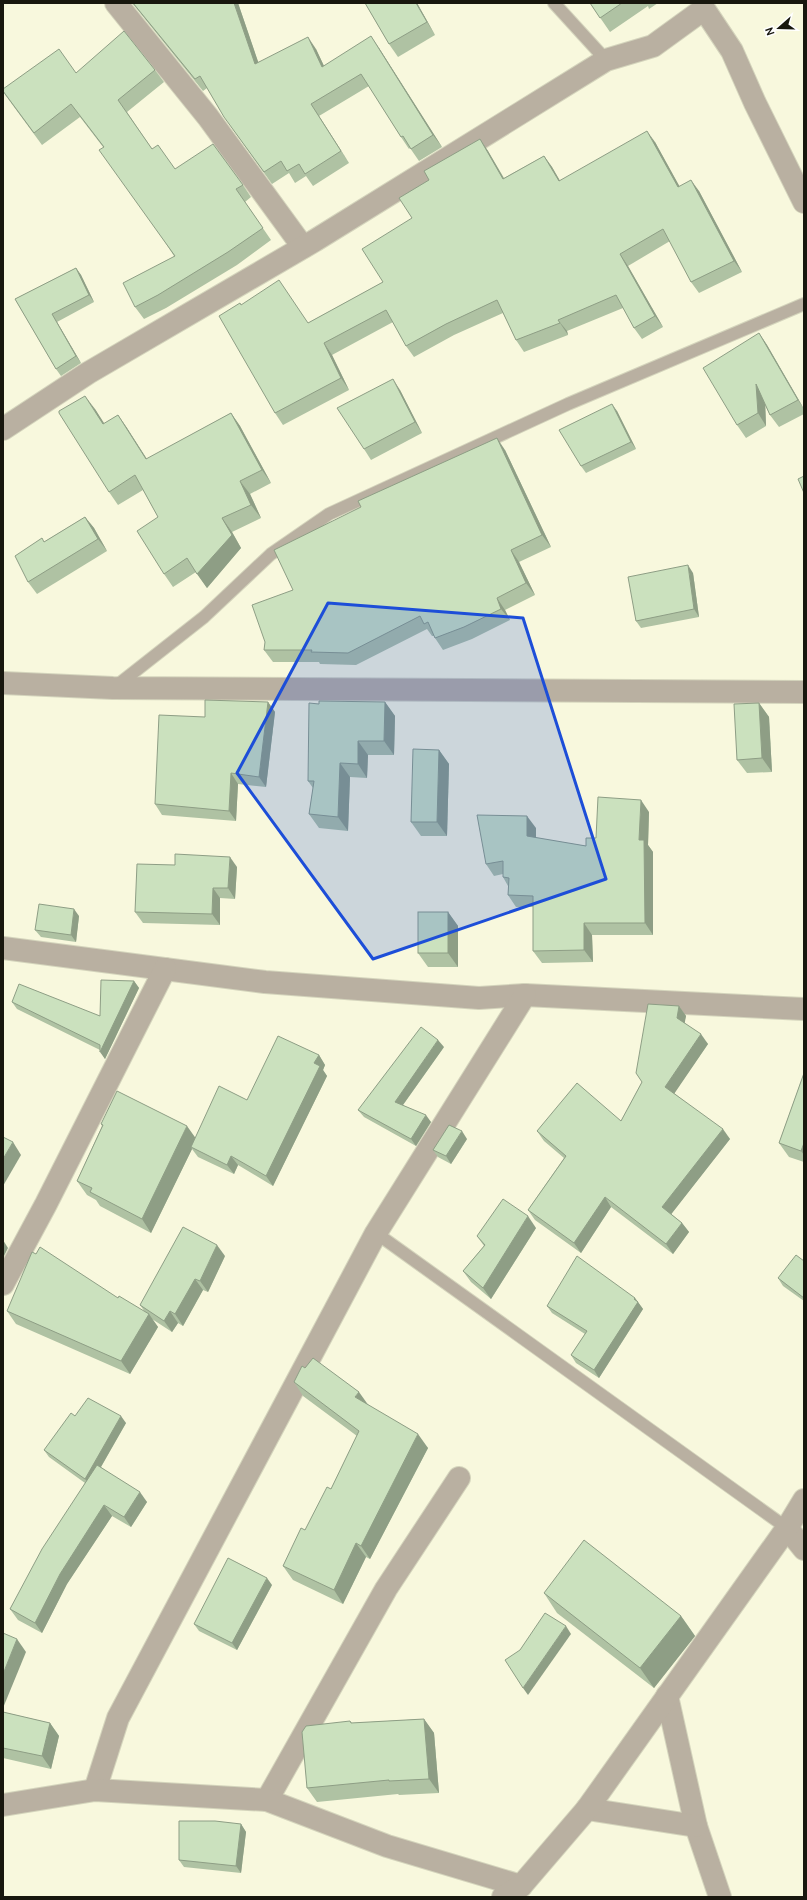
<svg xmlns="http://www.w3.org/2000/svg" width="807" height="1900" font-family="Cabin,sans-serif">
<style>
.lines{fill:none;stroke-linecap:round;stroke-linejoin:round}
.lane-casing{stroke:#d4d4bc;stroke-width:14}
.street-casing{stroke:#d4d4bc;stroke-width:24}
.lane{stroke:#b9b0a1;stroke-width:12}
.street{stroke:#b9b0a1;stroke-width:22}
.wall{fill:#afc2a3}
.shaded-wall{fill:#8e9e85}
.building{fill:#cbe1be;stroke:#8e9e85}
.marked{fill:#1d4ed8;fill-opacity:0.2;stroke:#1d4ed8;stroke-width:3;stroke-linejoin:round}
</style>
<rect width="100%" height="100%" fill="#f8f8dd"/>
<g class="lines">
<defs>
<g id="lane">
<path d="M554 3 606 60"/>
<path d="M115 687 204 617 271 554 329 514 568 404 804 304"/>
<path d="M376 1233 787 1528"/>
</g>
<g id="street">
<path d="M116 3 208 117 303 247"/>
<path d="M3 429 88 373 314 241 606 60 653 46 704 9 732 51 755 103 804 202"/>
<path d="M3 683 113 688 804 692"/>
<path d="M3 948 265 982 479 998 525 995 804 1009"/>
<path d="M3 1284 46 1204 165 969"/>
<path d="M787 1528 804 1549"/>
<path d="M667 1696 696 1826 720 1897"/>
<path d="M95 1790 118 1718 376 1233 525 995"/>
<path d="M267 1800 386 1589 459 1478"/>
<path d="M3 1805 95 1790 267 1800 387 1846 521 1886"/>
<path d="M587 1809 696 1826"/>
<path d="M503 1897 521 1886 587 1809 787 1528 804 1500"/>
</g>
</defs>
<!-- lane casing -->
<use href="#lane" class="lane-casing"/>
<!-- street casing -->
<use href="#street" class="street-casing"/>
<!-- lane -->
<use href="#lane" class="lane"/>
<!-- street -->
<use href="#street" class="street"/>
</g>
<!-- wall -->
<g class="wall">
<path d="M132 3H238L258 62 316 49 324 66 379 48 442 147 419 161 410 148 409 149 401 137 369 86 319 116 349 163 313 186 306 176 295 183 289 173 272 184 232 128 207 88 203 91Z"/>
<path d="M365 3H417L435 35 398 57 389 44Z"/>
<path d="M590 3H658L649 9 648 6 610 32Z"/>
<path d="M155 70 164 82 127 112 152 149 175 169 243 185 251 197 245 202 271 240 237 265 166 308 144 319 135 307 174 256 103 147 80 117 42 145 3 92 76 73Z"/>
<path d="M480 139 488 151 504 178 544 156 552 167 560 181 655 142 679 186 699 191 742 272 699 293 691 282 670 241 628 266 663 327 642 339 634 328 623 308 567 331 568 335 524 352 516 340 503 313 454 335 414 357 406 346 393 322 332 355 349 390 283 425 275 413 241 305 308 323 383 282 429 180Z"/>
<path d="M76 268 81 275 94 302 57 322 81 363 61 376 56 369 15 299Z"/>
<path d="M759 333 767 345 804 409V414L779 427 770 415 765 405 766 426 746 438 737 425Z"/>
<path d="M400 390 422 433 371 460 364 449Z"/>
<path d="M95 409 104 424 118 415 127 428 147 459 231 413 240 426 271 483 250 494 261 518 232 532 241 548 207 588 196 572 173 587 164 574 158 517 143 490 118 505 109 492Z"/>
<path d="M617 411 636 449 586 473 581 466Z"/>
<path d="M505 450 551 547 519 562 535 595 505 610 510 620 472 639 443 650 435 638 434 636H432L427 629 356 665 320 664 319 662H273L264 650 293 590Z"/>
<path d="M85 517 94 528 107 551 37 594 28 582 44 542Z"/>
<path d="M693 573 699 617 641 628 636 621Z"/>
<path d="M268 702 275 712 266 787 238 784 236 821 162 815 155 804 205 717Z"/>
<path d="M385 702 395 716 394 755H368L367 778 350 777 348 831 319 828 309 814 313 788 308 781 319 704Z"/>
<path d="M759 703 769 717 772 772 747 773 737 760Z"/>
<path d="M439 750 449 764 447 836H421L411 822Z"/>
<path d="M649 812 648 845 653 852V935H592L593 962 542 963 533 951V907H516L508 895V886L503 877V874L494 876 486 864 536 828V838L586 846 596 838Z"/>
<path d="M237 867 235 899 220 898V925L143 923 135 912Z"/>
<path d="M448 912 458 926V967H428L418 953Z"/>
<path d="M79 916 76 942 41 937 35 930Z"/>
<path d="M134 981 139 988 105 1059 100 1050 17 1009 12 1002 100 1016Z"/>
<path d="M679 1006 686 1016 684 1023 708 1044 674 1093 730 1139 671 1214 682 1223 689 1232 673 1254 611 1207 581 1253 535 1220 528 1210 564 1158 544 1141 537 1131 621 1121 642 1082Z"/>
<path d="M444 1047 403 1105 431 1122 416 1146 364 1117 358 1110Z"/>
<path d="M319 1055 325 1065 323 1070 327 1076 273 1186 238 1165 234 1174 198 1157 192 1149 151 1233 100 1206 96 1200 87 1195 77 1181 102 1126 101 1124 195 1138 247 1100Z"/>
<path d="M804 1073V1162L789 1157 779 1143Z"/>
<path d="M467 1139 451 1164 438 1157 433 1150Z"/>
<path d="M536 1228 491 1299 471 1282 463 1271 484 1246 477 1236Z"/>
<path d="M225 1256 208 1292 203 1290 183 1326 178 1323 172 1332 152 1319 158 1327 130 1374 16 1324 7 1311 118 1298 145 1312 140 1305Z"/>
<path d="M804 1261V1301L783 1286 778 1278Z"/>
<path d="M635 1298 643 1309 599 1378 576 1363 571 1355 585 1334 552 1313 547 1306Z"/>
<path d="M294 1382 367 1404 428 1448 370 1559 366 1557 343 1604 293 1580 283 1566 331 1489 357 1436 303 1396Z"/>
<path d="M75 1416 126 1423 101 1467 147 1502 131 1527 112 1516 67 1584 42 1633 18 1620 10 1609 85 1483 49 1457 44 1450Z"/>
<path d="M272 1585 237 1650 199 1631 194 1624Z"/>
<path d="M544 1593 681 1616 695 1636 654 1688 557 1613Z"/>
<path d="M3 1712 50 1723 59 1736 51 1769 3 1758Z"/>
<path d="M424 1719 434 1733 439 1793 399 1795 398 1794 317 1802 307 1788 350 1721 352 1723Z"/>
<path d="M241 1824 246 1832 241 1873 184 1867 179 1860Z"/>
</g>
<!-- shaded-wall -->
<g class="shaded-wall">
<path d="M234 3H238L263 76 255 64Z"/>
<path d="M416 3H417L435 35 427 22Z"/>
<path d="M371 36 379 48 442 147 433 135Z"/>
<path d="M308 37 316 49 330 79 322 67Z"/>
<path d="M311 104 319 116 349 163 341 151Z"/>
<path d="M647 131 655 142 686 198 678 187Z"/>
<path d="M480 139 488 151 511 191 503 179Z"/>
<path d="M544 156 552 167 567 193 559 181Z"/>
<path d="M691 180 699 191 742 272 734 261Z"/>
<path d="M620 254 628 266 663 327 655 316Z"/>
<path d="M76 268 81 275 94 302 89 295Z"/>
<path d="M52 314 57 322 81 363 76 356Z"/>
<path d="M558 320 567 331 568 335Z"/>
<path d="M759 333 767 345 804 409 798 400Z"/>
<path d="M324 343 332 355 349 390 341 378Z"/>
<path d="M393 379 400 390 422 433 415 422Z"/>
<path d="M756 384 765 396 766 426 758 413Z"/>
<path d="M85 396 95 409 113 437 103 424Z"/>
<path d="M612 404 617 411 636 449 631 442Z"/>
<path d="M231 413 240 426 271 483 262 470Z"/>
<path d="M118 415 127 428 155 472 146 459Z"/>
<path d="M497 438 505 450 551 547 542 535Z"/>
<path d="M240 481 250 494 261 518 251 505Z"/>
<path d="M85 517 94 528 107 551 98 539Z"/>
<path d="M222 518 232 532 241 548 207 588 197 574Z"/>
<path d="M511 550 519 562 535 595 526 583Z"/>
<path d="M688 565 693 573 699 617 694 609Z"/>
<path d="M497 598 505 610 510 620 501 609Z"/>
<path d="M268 702 275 712 266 787 259 777Z"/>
<path d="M385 702 395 716 394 755 384 741Z"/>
<path d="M759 703 769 717 772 772 762 758Z"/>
<path d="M358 741 368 755 367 778 358 764Z"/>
<path d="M439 750 449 764 447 836 437 822Z"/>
<path d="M340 763 350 777 348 831 338 817Z"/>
<path d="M231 773 238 784 236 821 229 811Z"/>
<path d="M641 800 649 812 648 845 653 852V935L645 923 639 840Z"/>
<path d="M527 816 536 828V848L527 836Z"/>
<path d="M230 857 237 867 235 899 228 888Z"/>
<path d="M213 888 220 898V925L212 914Z"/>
<path d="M74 909 79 916 76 942 71 935Z"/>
<path d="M448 912 458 926V967L448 953Z"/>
<path d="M584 923 592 935 593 962 584 950Z"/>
<path d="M134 981 139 988 105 1059 100 1052Z"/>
<path d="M679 1006 686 1016 684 1027 677 1018Z"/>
<path d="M701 1034 708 1044 672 1097 665 1087Z"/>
<path d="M438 1040 444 1047 400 1109 395 1102Z"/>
<path d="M319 1055 325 1065 323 1070 327 1076 273 1186 266 1176 314 1063Z"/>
<path d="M426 1115 431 1122 416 1146 411 1139Z"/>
<path d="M187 1126 197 1140 191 1147 192 1149 151 1233 142 1219Z"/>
<path d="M723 1129 730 1139 669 1217 662 1207Z"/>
<path d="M462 1131 467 1139 451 1164 446 1156Z"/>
<path d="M13 1142 21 1155 3 1186V1159Z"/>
<path d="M804 1143V1155L801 1151Z"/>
<path d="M231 1156 238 1165 234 1174 227 1165Z"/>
<path d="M605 1197 611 1207 581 1253 574 1243Z"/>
<path d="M528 1216 536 1228 491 1299 483 1288Z"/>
<path d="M682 1223 689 1232 673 1254 666 1244Z"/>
<path d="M3 1240 8 1248 3 1258Z"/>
<path d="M217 1245 225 1256 208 1292 200 1281Z"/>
<path d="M195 1279 203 1290 183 1326 175 1314Z"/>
<path d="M635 1298 643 1309 599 1378 594 1370Z"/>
<path d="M170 1311 178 1323 172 1332 164 1321Z"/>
<path d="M149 1314 158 1327 130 1374 121 1361Z"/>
<path d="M359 1392 369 1406 355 1397Z"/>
<path d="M121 1416 126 1423 90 1486 85 1479Z"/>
<path d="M418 1434 428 1448 370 1559 361 1546Z"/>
<path d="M140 1492 147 1502 131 1527 124 1517Z"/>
<path d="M104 1505 112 1516 67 1584 42 1633 35 1623 60 1574Z"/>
<path d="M356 1543 366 1557 343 1604 334 1590Z"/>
<path d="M267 1578 272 1585 237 1650 232 1643Z"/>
<path d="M681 1616 695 1636 654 1688 640 1668Z"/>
<path d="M566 1626 571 1634 528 1695 523 1688Z"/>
<path d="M17 1639 26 1652 3 1708V1674Z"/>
<path d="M424 1719 434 1733 439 1793 429 1779Z"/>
<path d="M50 1723 59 1736 51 1769 42 1756Z"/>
<path d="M241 1824 246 1832 241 1873 236 1866Z"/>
</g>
<!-- building -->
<g class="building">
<path d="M133 3H234L255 64 308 37 322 67 371 36 433 135 411 149 403 136 401 137 361 74 311 104 341 151 305 174 299 164 287 171 281 161 264 172 224 117 200 76 195 79Z"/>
<path d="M365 3H416L427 22 389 44Z"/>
<path d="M590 3H622L600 18Z"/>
<path d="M124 31 155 70 118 100 152 149 158 145 175 169 213 144 243 185 236 189 263 228 228 252 158 295 135 307 123 283 175 256 99 150 104 147 71 104 34 133 3 91V89L59 49 76 73Z"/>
<path d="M647 131 678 187 691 180 734 261 691 282 663 229 620 254 655 316 634 328 616 295 558 320 560 323 516 340 497 300 446 324 406 346 386 310 324 343 341 378 275 413 219 316 240 303 241 305 279 280 308 323 383 282 362 249 412 218 399 198 429 180 424 171 480 139 503 179 544 156 559 181Z"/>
<path d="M76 268 89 295 52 314 76 356 56 369 15 299Z"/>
<path d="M759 333 798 400 770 415 756 384 758 413 737 425 703 368Z"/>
<path d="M393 379 415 422 364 449 337 408Z"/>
<path d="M85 396 103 424 118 415 146 459 231 413 262 470 240 481 251 505 222 518 232 535 197 574 187 558 164 574 137 531 158 517 135 475 109 492 59 413V411Z"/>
<path d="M612 404 631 442 581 466 559 430Z"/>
<path d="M497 438 542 535 511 550 526 583 497 598 501 609 464 627 435 638 428 622 424 624 420 616 348 653 311 652 312 650H264L265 642 252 605 293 590 274 550 361 507 358 501Z"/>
<path d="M804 476V493L798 479Z"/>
<path d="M85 517 98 539 28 582 15 556 42 538 44 542Z"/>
<path d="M688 565 694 609 636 621 628 577Z"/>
<path d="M205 700 268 702 259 777 231 773 229 811 155 804 159 715 205 717Z"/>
<path d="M319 701 385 702 384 741H358V764L340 763 338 817 309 814 314 781H308L309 703 319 704Z"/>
<path d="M759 703 762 758 737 760 734 704Z"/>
<path d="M413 749 439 750 437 822H411Z"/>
<path d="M598 797 641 800 639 840H644L645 923H584V950L533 951V896L508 895 509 878 503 877V861L486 864 477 815 527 816V836L586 846V838H596Z"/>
<path d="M175 854 230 857 228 888H213L212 914 135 912 137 864 175 865Z"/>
<path d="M39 904 74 909 71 935 35 930Z"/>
<rect x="418" y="912" width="30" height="41"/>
<path d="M101 980 134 981 100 1052V1045L12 1002 19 984 100 1016Z"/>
<path d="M648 1004 679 1006 677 1018 701 1034 665 1087 723 1129 662 1207 682 1223 666 1244 605 1197 574 1243 528 1210 566 1156 537 1131 577 1083 621 1121 642 1082 636 1073Z"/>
<path d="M421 1027 438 1040 395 1102 426 1115 411 1139 358 1110Z"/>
<path d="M278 1036 319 1055 314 1063 320 1066 266 1176 231 1156 227 1165 191 1147 219 1086 247 1100Z"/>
<path d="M804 1073V1143L801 1151 779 1143Z"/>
<path d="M117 1091 187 1126 142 1219 90 1192 92 1188 77 1181 103 1125 101 1124Z"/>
<path d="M449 1125 462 1131 446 1156 433 1150Z"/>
<path d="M3 1137 13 1142 3 1159Z"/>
<path d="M503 1199 528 1216 483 1288 463 1271 485 1245 477 1236Z"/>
<path d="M183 1227 217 1245 200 1281 195 1279 175 1314 170 1311 164 1321 140 1305Z"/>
<path d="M40 1247 118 1298 119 1296 149 1314 121 1361 7 1311 32 1252 36 1254Z"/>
<path d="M796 1255 804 1261V1298L778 1278Z"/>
<path d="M577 1256 635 1298 634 1299 638 1302 594 1370 571 1355 587 1331 547 1306Z"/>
<path d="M313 1358 359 1392 355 1397 418 1434 361 1546 356 1543 334 1590 283 1566 301 1528 305 1530 327 1487 331 1489 359 1431 294 1382 302 1366 305 1368Z"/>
<path d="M88 1398 121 1416 85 1479 44 1450 71 1413 75 1416Z"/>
<path d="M97 1465 140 1492 124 1517 104 1505 60 1574 35 1623 10 1609 42 1549Z"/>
<path d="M584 1540 681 1616 640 1668 544 1593Z"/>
<path d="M228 1558 267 1578 232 1643 194 1624Z"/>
<path d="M545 1613 566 1626 523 1688 505 1660 520 1650Z"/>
<path d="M3 1633 17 1639 3 1674Z"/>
<path d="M3 1712 50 1723 42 1756 3 1748Z"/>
<path d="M424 1719 429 1779 389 1781V1780L307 1788 302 1732 306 1726 350 1721 351 1723Z"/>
<path d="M179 1821H215L241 1824 236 1866 179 1860Z"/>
</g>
<!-- marked area -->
<path class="marked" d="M328 603 523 618 606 879 373 959 237 773Z"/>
<!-- border -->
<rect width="807" height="1900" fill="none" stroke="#18170e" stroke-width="8"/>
<!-- north arrow -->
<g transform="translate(779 28) rotate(250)" stroke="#ffffff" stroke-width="3" paint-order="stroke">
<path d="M0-3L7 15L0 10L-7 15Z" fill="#18170e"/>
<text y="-6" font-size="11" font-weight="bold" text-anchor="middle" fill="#18170e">N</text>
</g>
</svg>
